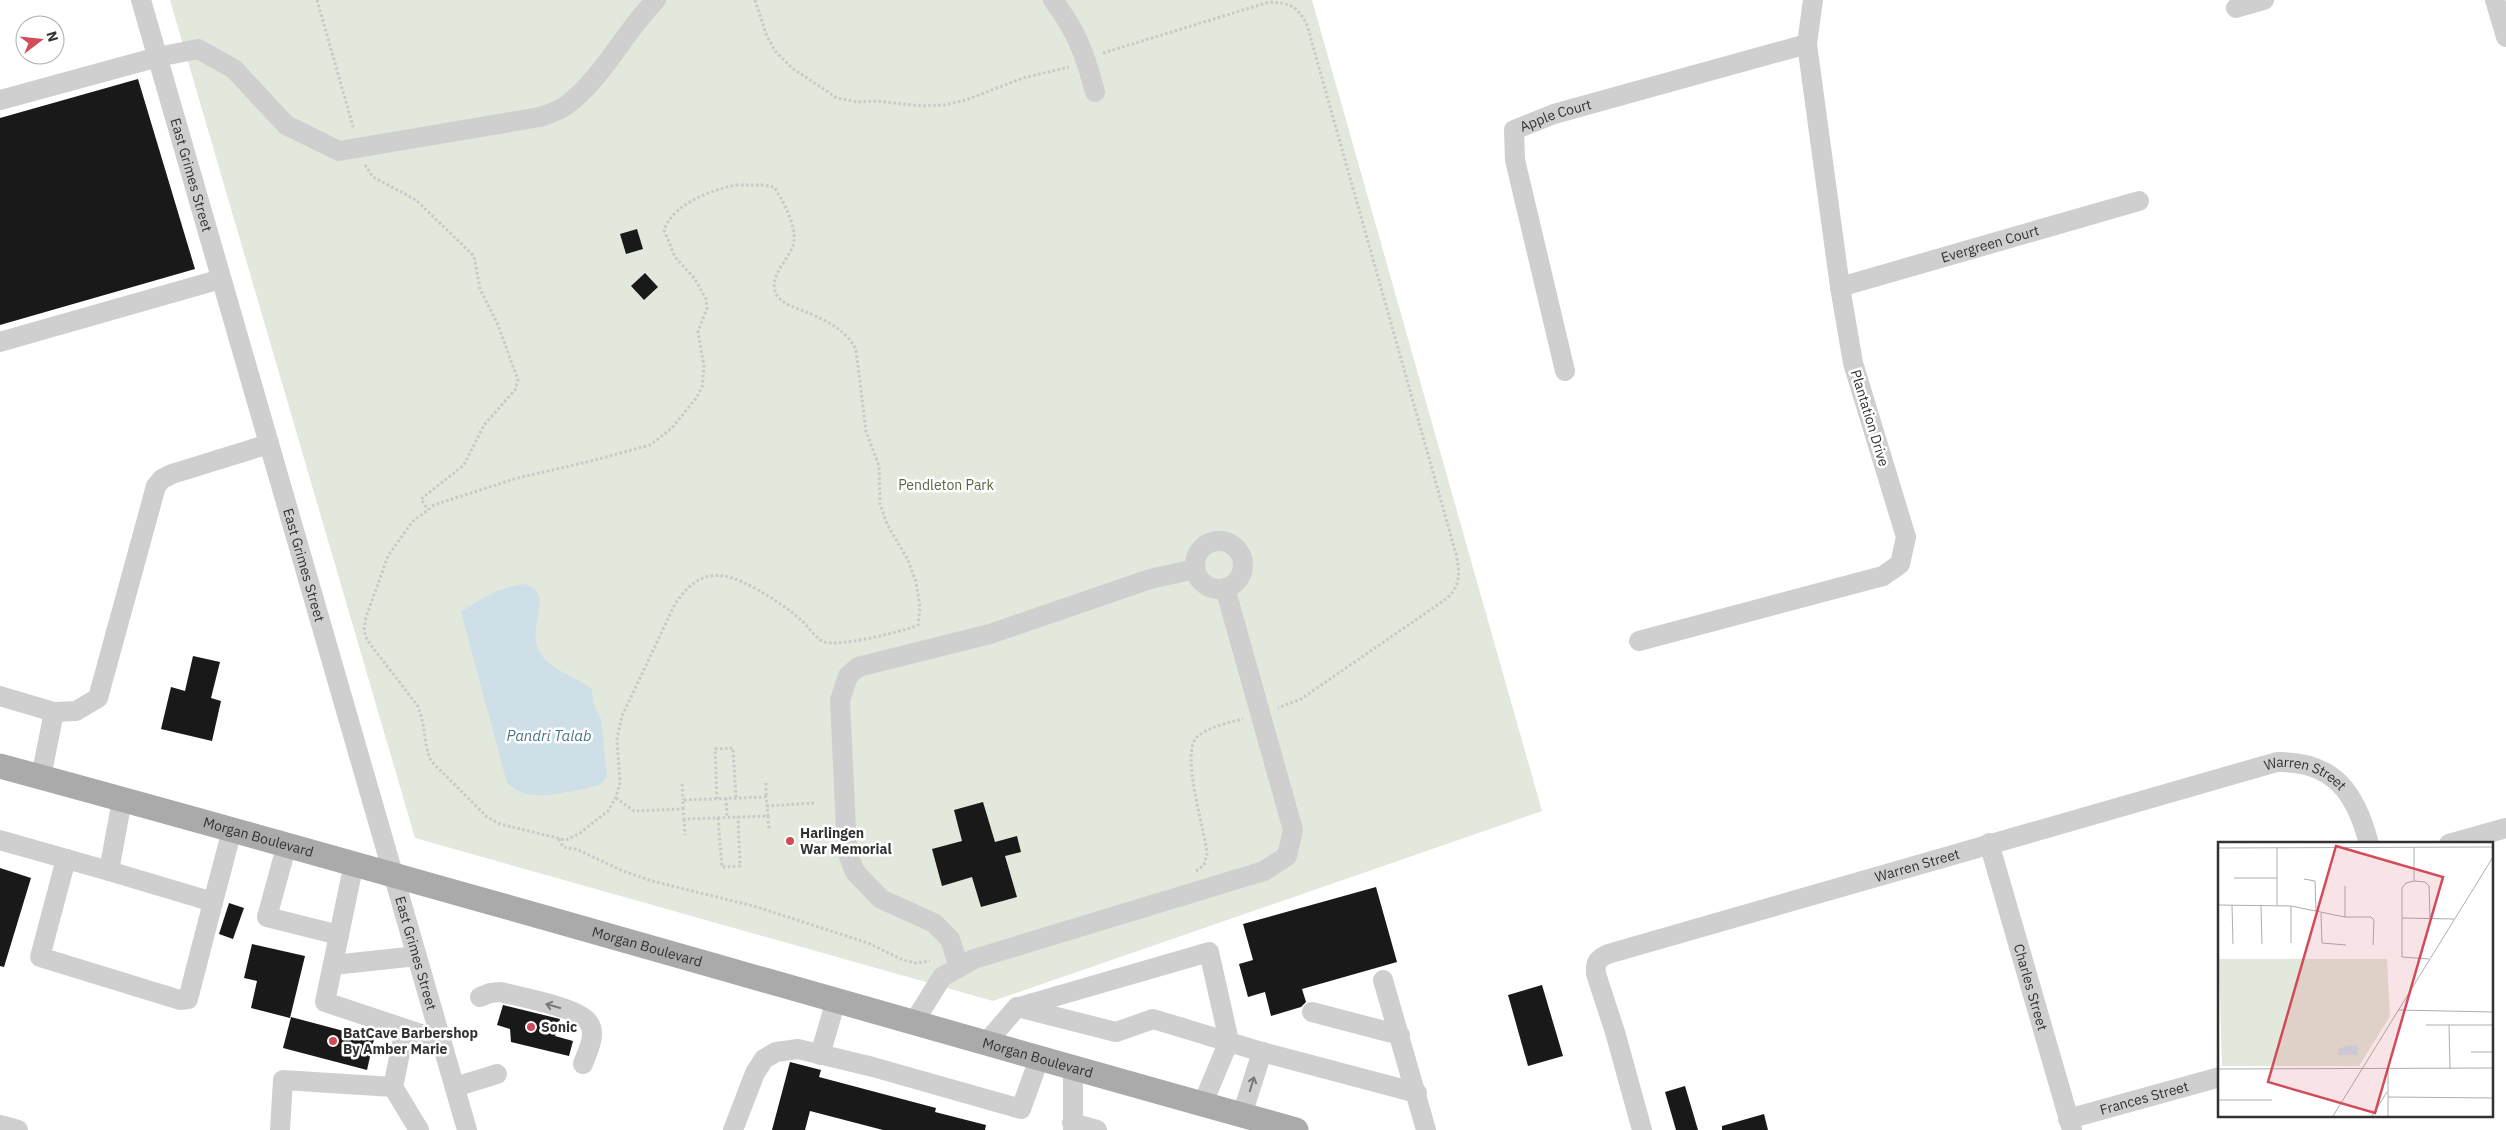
<svg xmlns="http://www.w3.org/2000/svg" width="2506" height="1130" font-family="'IBM Plex Sans',sans-serif">
<style>
.green{fill:#e2e8dc}
.water{fill:#cedfe8}
.building{fill:#191919}
.lines{fill:none;stroke-linecap:round;stroke-linejoin:round}
.path{stroke:#c9c9c9;stroke-width:3;stroke-dasharray:2.5 2.5;stroke-linecap:butt}
.minor{stroke:#cfcfcf;stroke-width:20}
.major{stroke:#aaa;stroke-width:25}
.oneway{stroke:#797979}
.poi-dot{fill:#d24b59;stroke:#fff;stroke-width:2}
.labels{text-anchor:middle;dominant-baseline:central;stroke-width:5;stroke-linejoin:round;paint-order:stroke}
.street-label{font-size:14px;fill:#323232;stroke:#fff}
.park-label{font-size:14px;fill:#576944;stroke:#fff}
.poi-label{font-size:14px;font-weight:bold;fill:#323232;stroke:#fff;text-anchor:start}
.water-label{font-size:15px;font-style:italic;fill:#48748c;stroke:#fff}
.inset-road{fill:none;stroke:#adadad;stroke-width:1}
.view{fill:#d24b59;fill-opacity:0.15;stroke:#d24b59;stroke-width:2.5}
.inset-edge{fill:none;stroke:#323232;stroke-width:2.5}
</style>
<rect width="100%" height="100%" fill="#fff"/>
<!-- green -->
<path class="green" d="M170 0H1312L1542 811 993 1001 415 838Z"/>
<!-- water -->
<path class="water" d="M526 584 535 589 540 598C540 613 534 627 536 642 541 669 574 674 592 689L593 703 601 719 607 777 601 784 592 787C563 792 531 805 507 783L461 612C482 598 500 586 526 584Z"/>
<!-- building -->
<g class="building">
<path d="M138 79 195 269 0 325V118Z"/>
<path d="M637 229 643 249 626 254 620 234Z"/>
<path d="M645 273 658 287 644 300 631 286Z"/>
<path d="M193 656 220 662 211 698 221 701 212 741 161 729 171 687 185 691Z"/>
<path d="M983 802 995 842 1017 836 1021 852 1005 856 1017 897 981 907 972 877 942 886 932 849 962 841 954 810Z"/>
<path d="M0 868 31 878 4 967 0 966Z"/>
<path d="M1376 887 1397 962 1302 989 1306 1002 1301 1007 1271 1016 1265 992 1248 997 1239 964 1253 960 1243 924Z"/>
<path d="M229 903 244 908 233 939 219 934Z"/>
<path d="M252 944 305 956 290 1018 251 1008 257 981 244 978Z"/>
<path d="M1542 985 1563 1056 1528 1066 1508 995Z"/>
<path d="M503 1005 560 1019 555 1036 573 1041 569 1056 511 1042 510 1029 497 1025Z"/>
<path d="M291 1017 374 1039 367 1070 283 1048Z"/>
<path d="M790 1062 821 1070 819 1077 936 1108 935 1112 986 1125 985 1130H883L810 1111 805 1130H772Z"/>
<path d="M1685 1086 1698 1130H1676L1665 1092Z"/>
<path d="M1764 1114 1768 1130H1722V1126Z"/>
</g>
<g class="lines">
<!-- path -->
<g class="path">
<path d="M317 0 354 130"/>
<path d="M755 0 766 34 775 51 792 68 837 98 857 102 876 101 922 106 944 105 966 100 1023 78 1069 67"/>
<path d="M1103 53 1269 2C1291 3 1297 6 1307 25L1456 554C1460 573 1461 586 1446 599L1301 699 1278 708"/>
<path d="M365 165 373 177 416 200 474 256 480 289 498 325 518 380 515 390 484 425 464 465 421 499 428 510"/>
<path d="M736 185H763L774 187C783 200 796 225 794 241 792 259 764 277 778 297 784 304 793 307 801 310 821 318 847 329 856 350L866 431 879 466 880 504 887 524 908 560 916 582 920 607 918 625C902 632 839 647 824 642 815 638 809 627 802 621 789 609 774 599 758 590 723 570 700 567 675 604L622 716 617 739 620 783 616 797 608 811 580 833 566 840 500 824 487 817 431 761C423 743 426 723 417 705L367 640 364 630 366 617 388 556 412 522 428 510 434 505 514 479 591 461 650 445 672 428 697 397 702 387 704 366 698 332 707 308 706 299 695 279 675 257 664 230C673 204 711 190 736 185Z"/>
<path d="M766 783V797"/>
<path d="M682 784 683 800"/>
<path d="M616 798 634 811 683 809 684 819 768 816 767 806 815 803"/>
<path d="M726 798 727 817"/>
<path d="M717 799 715 749 733 748 736 798"/>
<path d="M683 809V800L766 797 767 806"/>
<path d="M768 816 769 830"/>
<path d="M718 818 722 867 740 866 738 817"/>
<path d="M684 819 685 835"/>
<path d="M559 839 563 847 576 849 623 871 652 881 757 907 868 943 903 960 916 963 930 961"/>
<path d="M1196 871 1204 865 1207 854C1205 830 1180 753 1197 737 1210 726 1228 723 1243 719"/>
</g>
<!-- minor -->
<g class="minor">
<path id="s1" d="M141 0 467 1130"/>
<path d="M1053 0C1077 32 1085 54 1095 92"/>
<path d="M2495 0 2506 37"/>
<path d="M2236 8 2264 0"/>
<path d="M0 100 158 57 198 49 234 69 286 125 339 151 540 117C549 114 561 110 568 104 605 75 624 32 656 0"/>
<path id="s2" d="M1840 287 2139 201"/>
<path d="M0 342 221 279"/>
<path id="s3" d="M1565 371 1515 160 1514 130 1554 114 1807 44"/>
<circle cx="1219" cy="565" r="24"/>
<path d="M1639 641 1883 576 1900 564 1906 537 1853 363 1840 287 1807 44 1813 0"/>
<path d="M0 696 54 712 76 711 98 698 156 486 162 479 172 474 269 444"/>
<path d="M41 777 54 712"/>
<path d="M0 840 109 871 122 800"/>
<path id="s4" d="M1989 843 2072 1130"/>
<path d="M287 844 267 917 339 935"/>
<path d="M2449 844 2506 828"/>
<path d="M66 859 40 957 180 1000 188 999 213 902 109 871"/>
<path d="M354 863 325 1002 442 1041"/>
<path d="M213 902 232 830"/>
<path d="M333 965 417 956"/>
<path d="M959 967 950 939 934 923 881 899 855 872 847 851 840 700 848 676 858 667 990 634 1150 579 1195 569"/>
<path d="M1383 980 1426 1130"/>
<path d="M480 997 490 993 501 992C519 997 579 1007 589 1023 597 1035 587 1052 583 1064"/>
<path d="M1019 1007 1209 952 1229 1041 1203 1103"/>
<path d="M1312 1012 1400 1035"/>
<path d="M914 1022 942 977 974 959 1264 871 1287 856 1293 830 1225 588"/>
<path d="M986 1043 1017 1007 1116 1032 1153 1019 1262 1052 1417 1093"/>
<path d="M820 1055 836 1000"/>
<path d="M1073 1069V1130"/>
<path d="M393 1087 405 1029"/>
<path d="M455 1087 497 1074"/>
<path d="M1242 1115 1262 1052"/>
<path id="s5" d="M2068 1119 2220 1077"/>
<path d="M1072 1123 1097 1130"/>
<path d="M0 1125 18 1130"/>
<path d="M280 1130 283 1080 393 1087 419 1130"/>
<path d="M733 1130 755 1073 764 1059 776 1052 798 1049 873 1067 1021 1109 1039 1059"/>
<path id="s6" d="M1642 1130 1615 1032 1596 974C1595 963 1597 959 1608 954L2277 762C2334 761 2356 793 2369 844"/>
</g>
<!-- major -->
<path class="major" id="s7" d="M0 766C433 883 863 1010 1296 1130"/>
</g>
<!-- one-way arrows -->
<defs><path id="oneway-shaft" d="M-6 0H5M1.5-3L5.5 0L1.5 3" fill="none" stroke-width="1.6" stroke-linecap="round" stroke-linejoin="round" transform="scale(1.25)"/></defs>
<g class="oneway">
<use href="#oneway-shaft" transform="translate(553 1006) rotate(-164)"/>
<use href="#oneway-shaft" transform="translate(1252 1084) rotate(-73)"/>
</g>
<!-- markers -->
<g class="poi-dot">
<circle cx="790" cy="841" r="5"/>
<circle cx="531" cy="1027" r="5"/>
<circle cx="333" cy="1041" r="5"/>
</g>
<g class="labels">
<!-- street labels -->
<g class="street-label">
<text stroke="none"><textPath href="#s3" startOffset="291">Apple Court</textPath></text>
<text stroke="none"><textPath href="#s1" startOffset="182">East Grimes Street</textPath></text>
<text stroke="none"><textPath href="#s2" startOffset="156">Evergreen Court</textPath></text>
<text transform="translate(1870 418) rotate(73)">Plantation Drive</text>
<text stroke="none"><textPath href="#s1" startOffset="588">East Grimes Street</textPath></text>
<text stroke="none"><textPath href="#s6" startOffset="915">Warren Street</textPath></text>
<text stroke="none"><textPath href="#s7" startOffset="268">Morgan Boulevard</textPath></text>
<text stroke="none"><textPath href="#s6" startOffset="510">Warren Street</textPath></text>
<text stroke="none"><textPath href="#s7" startOffset="672">Morgan Boulevard</textPath></text>
<text stroke="none"><textPath href="#s1" startOffset="992">East Grimes Street</textPath></text>
<text stroke="none"><textPath href="#s4" startOffset="150">Charles Street</textPath></text>
<text stroke="none"><textPath href="#s7" startOffset="1078">Morgan Boulevard</textPath></text>
<text stroke="none"><textPath href="#s5" startOffset="79">Frances Street</textPath></text>
</g>
<!-- park labels -->
<g class="park-label">
<text x="946" y="485">Pendleton Park</text>
</g>
<!-- poi labels -->
<g class="poi-label">
<text x="800" y="833">Harlingen<tspan x="800" dy="16">War Memorial</tspan></text>
<text x="541" y="1027">Sonic</text>
<text x="343" y="1033">BatCave Barbershop<tspan x="343" dy="16">By Amber Marie</tspan></text>
</g>
<!-- water labels -->
<g class="water-label">
<text x="549" y="735">Pandri Talab</text>
</g>
</g>
<!-- overview -->
<g transform="translate(2218 842)">
<rect width="275" height="275" fill="#fff"/>
<path d="M1 117H169L172 174 141 224H4Z" fill="#e2e8dc"/>
<path d="M131 203 140 204 139 213H121L120 207Z" fill="#cedfe8"/>
<path class="inset-road" d="M59 5V63M196 5V39L188 41 184 46V115L211 117M0 6 275 5M16 36H59M86 37 97 39 98 69M196 39 207 40 211 44 212 76M127 44V75M0 63 73 64 127 75H153L156 78 155 103M14 63 15 102M43 64 44 102M103 71 104 101 128 103M184 76 236 77M73 101V64M180 168 275 170M208 183H275M231 183 232 227M253 210H275M0 227 275 226M170 255 275 256M0 258H54M115 274 275 15M154 274 169 250M170 274V227"/>
<path class="view" d="M118 4 225 35 157 271 50 240Z"/>
<rect width="275" height="275" class="inset-edge"/>
</g>
<!-- north arrow -->
<g transform="translate(40 40) rotate(74)"><circle r="24" fill="#ffffff" stroke="#adadad"/>
<path d="M0-4L9 19L0 12L-9 19Z" fill="#d24b59"/>
<text y="-8" font-size="14" font-weight="bold" text-anchor="middle" fill="#323232">N</text>
</g>
</svg>
